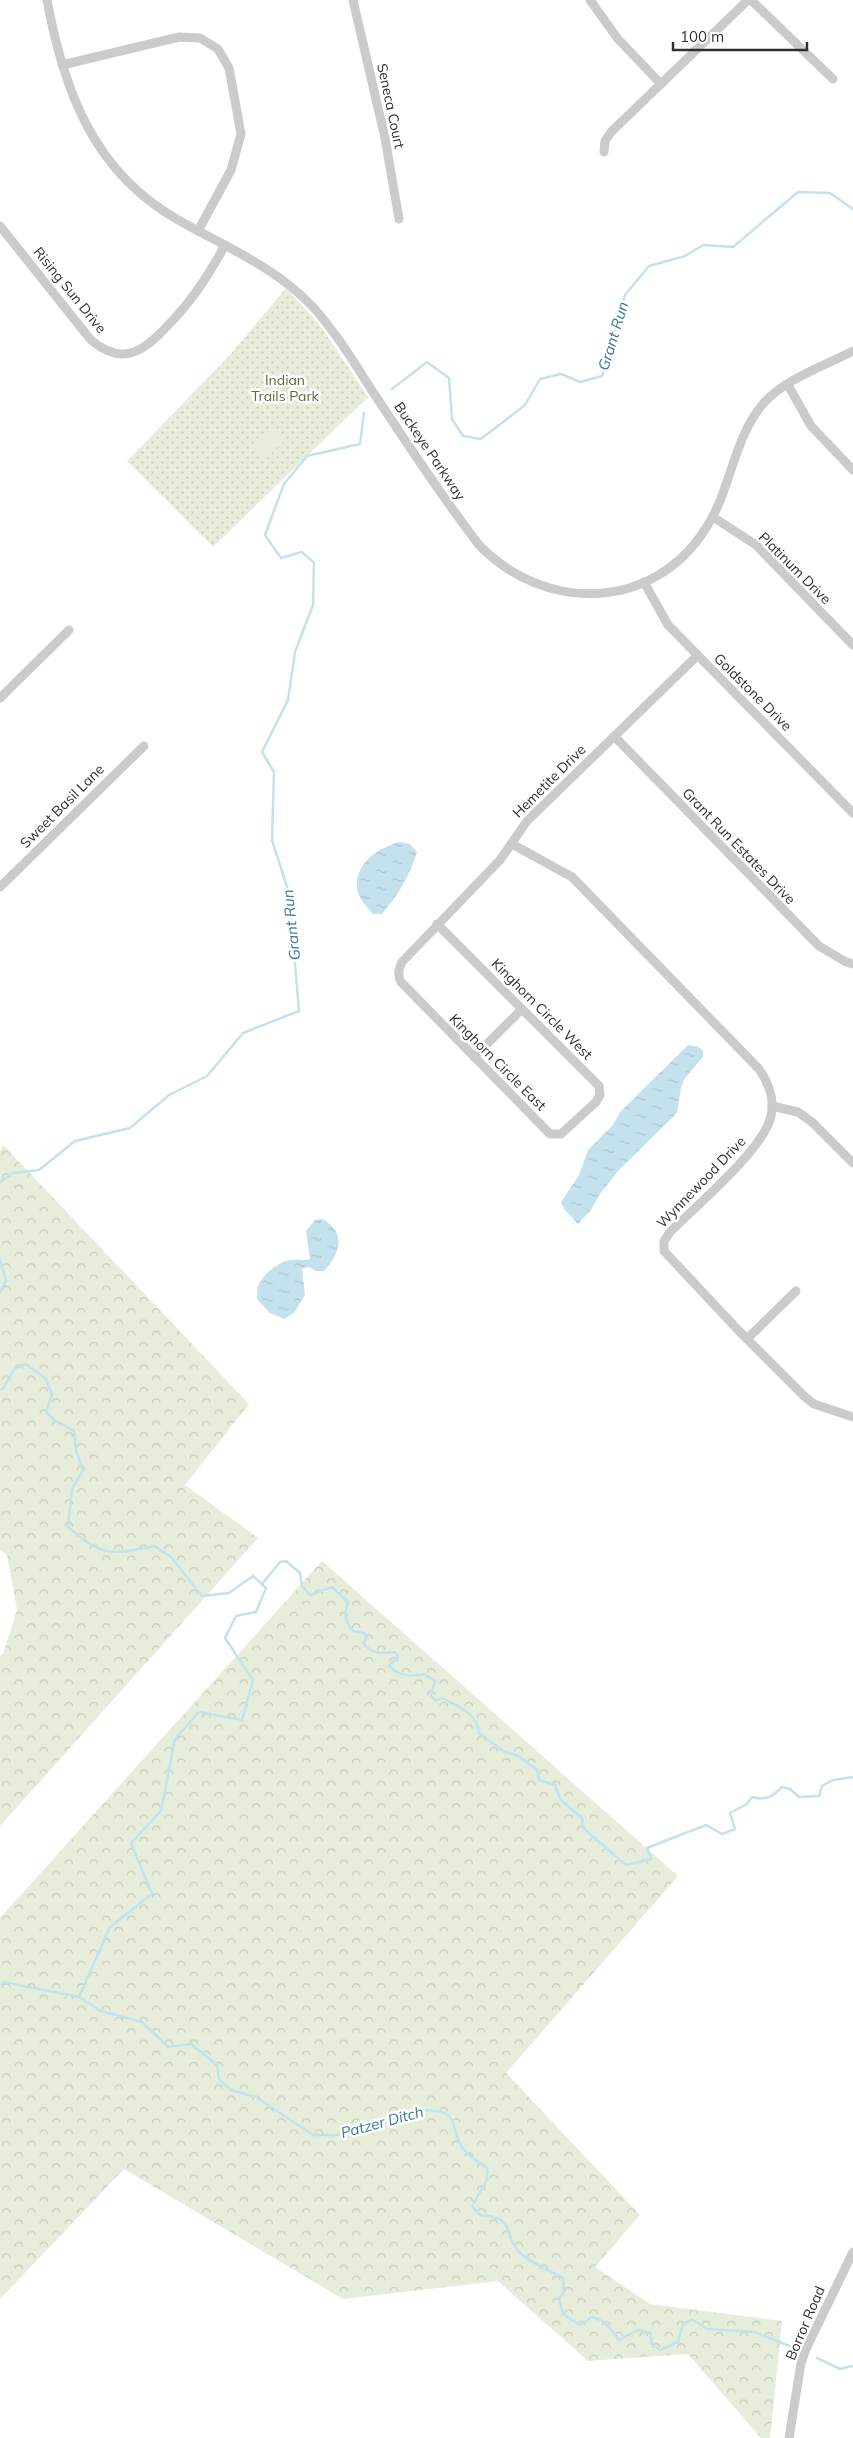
<svg xmlns="http://www.w3.org/2000/svg" width="853" height="2438" font-family="Mulish,sans-serif">
<style>
.green{fill:url(#green-dots)}
.forest{fill:url(#forest-crowns)}
.pitch{fill:#e6edda}
.water{fill:url(#water-ripples)}
.lines{fill:none;stroke-linecap:round;stroke-linejoin:round}
.stream{stroke:#c4e2ee;stroke-width:2.5}
.minor{stroke:#cbcbcb;stroke-width:9}
.labels{text-anchor:middle;dominant-baseline:central;stroke-width:5;stroke-linejoin:round;paint-order:stroke}
.street-label{font-size:14px;fill:#2e2e2e;stroke:#fff}
.park-label{font-size:14px;fill:#566d37;stroke:#fff}
.water-label{font-size:15px;font-style:italic;fill:#357a97;stroke:#fff}
</style>
<defs>
<pattern id="green-dots" width="8" height="8" patternUnits="userSpaceOnUse" patternTransform="scale(1.25)"><rect width="8" height="8" fill="#e6edda"/><path d="M2 2h.1M6 6h.1" fill="none" stroke="#c6ccbb" stroke-width="1.8" stroke-linecap="round"/></pattern>
<pattern id="forest-crowns" width="20" height="18" patternUnits="userSpaceOnUse" patternTransform="scale(1.25)"><rect width="20" height="18" fill="#e6edda"/><path d="M2 6a3 3 0 1 1 6 0M12 15a3 3 0 1 1 6 0" fill="none" stroke="#c6ccbb"/></pattern>
<pattern id="water-ripples" width="26" height="14" patternUnits="userSpaceOnUse" patternTransform="scale(1.25)"><rect width="26" height="14" fill="#c4e2ee"/><path d="M2 4q2-2 4 0t4 0M15 11q2-2 4 0t4 0" fill="none" stroke="#a9c2cc"/></pattern>
</defs>
<rect width="100%" height="100%" fill="#fff"/>
<!-- green -->
<path class="green" d="M286 288 319 324 368 397 213 547 127 461 230 355Z"/>
<!-- forest -->
<g class="forest">
<path d="M3 1145 249 1404 185 1485 258 1538 0 1826V1656L3 1654 17 1610 7 1555 0 1550V1152Z"/>
<path d="M322 1561 678 1876 506 2073 640 2215 595 2267 650 2304 782 2321 770 2438H761L688 2354 588 2361 498 2281 343 2299 124 2169 0 2299V1918Z"/>
</g>
<!-- pitch -->
<path class="pitch" d="M275 426 287 438 265 460 252 448Z"/>
<!-- water -->
<g class="water">
<path d="M399 842 410 844 417 852C410 876 398 895 382 914H373C367 907 357 897 357 887 356 861 378 849 399 842Z"/>
<path d="M688 1045 699 1047 703 1051V1057L685 1078 681 1088 677 1113 619 1170 600 1194 591 1210 578 1224 564 1209 561 1202 579 1175 588 1150 613 1125 620 1112Z"/>
<path d="M323 1219C347 1234 340 1253 324 1271H316L309 1267 302 1269 305 1295 294 1313 284 1319 270 1313 257 1299C257 1295 257 1288 259 1284 263 1274 280 1261 290 1260 298 1259 302 1261 310 1259L306 1231 315 1220Z"/>
</g>
<g class="lines">
<!-- stream -->
<g class="stream">
<path d="M392 389 427 362 449 378 452 419 463 436 481 439 525 405 540 379 561 374 580 382 602 376 625 295 649 266 685 256 703 245 733 247 798 192 830 193 853 209"/>
<path d="M0 1182 13 1173 39 1170 75 1141 130 1128 169 1095 207 1076 243 1033 299 1011 289 893 272 840 274 772 262 752 288 700 295 652 313 605 314 563 302 552 281 558 265 535 284 484 307 456 360 444 364 413"/>
<path d="M0 1259 6 1281 0 1292"/>
<path d="M0 1389H3L15 1368 26 1364 46 1379 52 1395 46 1412 54 1420 74 1431 76 1451 83 1470 72 1489 68 1527C103 1557 110 1555 154 1546L171 1557 202 1596 229 1593 253 1576 266 1588 256 1612 236 1616 225 1638 253 1680 242 1720 199 1712 175 1739 161 1811 131 1843 152 1894 110 1927 79 1997 4 1982 0 1985"/>
<path d="M262 1584 280 1562 286 1561 300 1573 302 1586 310 1595 332 1587 348 1602C344 1613 345 1623 353 1631L364 1633 367 1638 363 1643C372 1654 381 1654 395 1652L398 1657 389 1666C399 1676 410 1677 424 1674L435 1681 431 1696 436 1701 442 1698C459 1707 477 1713 479 1733L503 1751 518 1756 537 1770 539 1780 555 1785 561 1800 582 1818 583 1828 626 1865 651 1859 647 1848 706 1825 722 1834 735 1829 730 1813 747 1804 752 1797C766 1801 772 1797 782 1787L790 1789 799 1797 819 1796 822 1786 833 1780 853 1777"/>
<path d="M79 1997 101 2011 142 2022 168 2047 191 2044 217 2065 219 2079 231 2090 256 2097 313 2135H336L428 2110C463 2113 448 2126 462 2147 468 2156 478 2162 487 2168V2180L472 2206 480 2215C518 2218 502 2234 519 2252 530 2263 549 2270 563 2278L564 2291 559 2299 563 2314 580 2325 592 2317C605 2320 612 2330 619 2340L638 2330 650 2333 652 2345 660 2350 678 2342 683 2323 693 2320 707 2329 754 2332 797 2349"/>
<path d="M817 2358 840 2369 853 2366"/>
</g>
<!-- minor -->
<g class="minor">
<path d="M47 0C64 92 94 173 180 221 226 247 275 267 312 306 335 331 353 361 371 389 406 442 441 495 479 545 545 613 653 612 706 528 731 490 733 440 762 405 784 379 824 366 853 351"/>
<path d="M353 0 385 138 399 219"/>
<path d="M590 0 618 39 661 84"/>
<path d="M751 0 833 79"/>
<path d="M62 65 179 37 200 38 218 49 229 68 241 134 231 170 198 231"/>
<path d="M604 152 605 141 611 132 748 0"/>
<path d="M0 226 90 339C125 370 147 348 173 320 195 297 210 273 225 245"/>
<path d="M788 385 811 426 853 470"/>
<path d="M713 517 756 545 853 645"/>
<path d="M644 582 668 625 853 813"/>
<path d="M0 698 69 630"/>
<path d="M614 736 819 946 846 962 853 964"/>
<path d="M512 844 572 877 759 1069C768 1082 775 1099 771 1116 764 1149 696 1206 670 1232L664 1241V1251L739 1331 804 1396 814 1404 853 1417"/>
<path d="M0 887 144 746"/>
<path d="M437 924 599 1086 600 1095 596 1102 561 1134H550L401 982C397 975 399 969 402 962L500 860 527 821 698 655"/>
<path d="M474 1057 522 1009"/>
<path d="M772 1106 798 1112 812 1122 853 1163"/>
<path d="M747 1339 796 1291"/>
<path d="M789 2438 801 2363 806 2349 853 2252"/>
</g>
</g>
<g class="labels">
<!-- street labels -->
<g class="street-label">
<text transform="translate(391 106) rotate(78)">Seneca Court</text>
<text transform="translate(70 290) rotate(51)">Rising Sun Drive</text>
<text transform="translate(430 451) rotate(56)">Buckeye Parkway</text>
<text transform="translate(795 568) rotate(45)">Platinum Drive</text>
<text transform="translate(753 692) rotate(45)">Goldstone Drive</text>
<text transform="translate(549 781) rotate(-45)">Hemetite Drive</text>
<text transform="translate(62 806) rotate(-45)">Sweet Basil Lane</text>
<text transform="translate(739 846) rotate(46)">Grant Run Estates Drive</text>
<text transform="translate(542 1009) rotate(45)">Kinghorn Circle West</text>
<text transform="translate(498 1062) rotate(45)">Kinghorn Circle East</text>
<text transform="translate(701 1182) rotate(-46)">Wynnewood Drive</text>
<text transform="translate(805 2323) rotate(-67)">Borror Road</text>
</g>
<!-- park labels -->
<g class="park-label">
<text x="285" y="380">Indian<tspan x="285" dy="16">Trails Park</tspan></text>
</g>
<!-- water labels -->
<g class="water-label">
<text transform="translate(613 336) rotate(-73)">Grant Run</text>
<text transform="translate(291 925) rotate(-96)">Grant Run</text>
<text transform="translate(382 2122) rotate(-15)">Patzer Ditch</text>
</g>
</g>
<!-- scale -->
<path d="M673 42v8h134v-8" fill="none" stroke="#2e2e2e" stroke-width="2.5"/>
<text x="680" y="42" font-size="15" fill="#2e2e2e" stroke="#ffffff" stroke-width="4" paint-order="stroke">100 m</text>
</svg>
